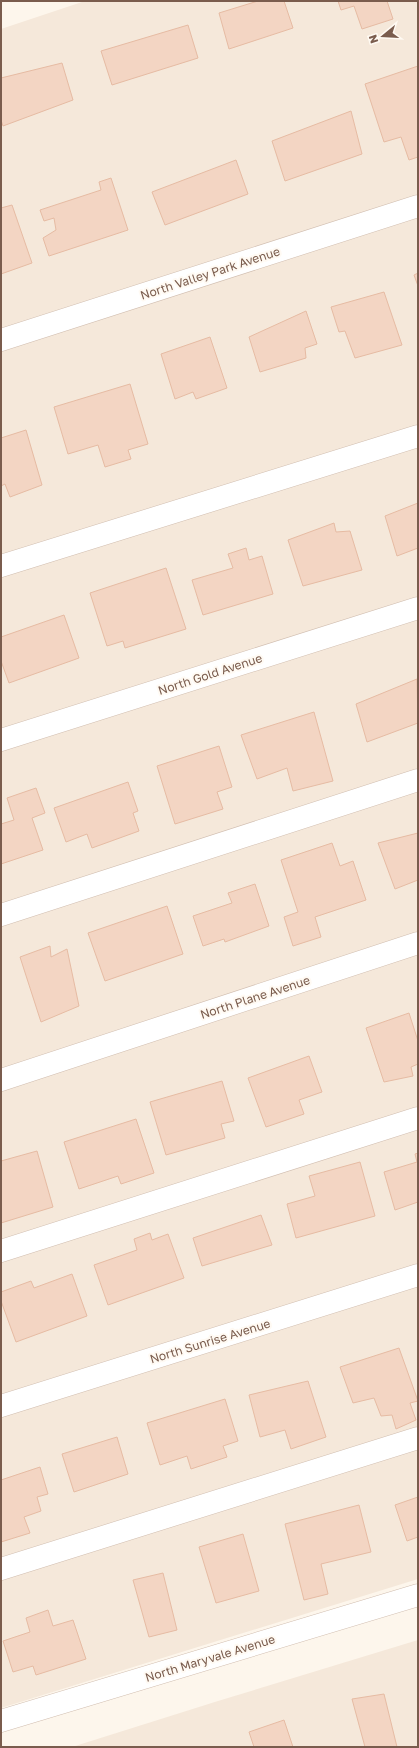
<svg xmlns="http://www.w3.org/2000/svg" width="419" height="1748" font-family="'Golos Text',sans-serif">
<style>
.residential{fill:#f5e8da}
.building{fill:#f3d5c3;stroke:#e6bba3}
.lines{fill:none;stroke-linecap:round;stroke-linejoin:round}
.minor-casing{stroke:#d1beb0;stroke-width:23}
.minor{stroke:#fff;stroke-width:22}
.labels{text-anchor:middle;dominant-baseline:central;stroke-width:4;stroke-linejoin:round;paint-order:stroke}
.street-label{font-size:12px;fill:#7a5c4d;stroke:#fffaf3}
</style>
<rect width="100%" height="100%" fill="#fdf6ec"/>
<!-- residential -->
<g class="residential">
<path d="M85 1H418V1579L1 1708V29Z"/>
<path d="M418 1640V1747H72L218 1701Z"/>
</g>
<!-- building -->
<g class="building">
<path d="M258 1H284L293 28 229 49 219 13Z"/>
<path d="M338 1H387L393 19 362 29 354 6 341 10Z"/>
<path d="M188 25 198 58 112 85 101 51Z"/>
<path d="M62 63 73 100 3 126 1 120V78Z"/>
<path d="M418 66V157L409 160 401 137 384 142 365 84Z"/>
<path d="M351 111 362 154 285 181 272 141Z"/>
<path d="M236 160 248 194 165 225 152 192Z"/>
<path d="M111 178 128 230 49 256 43 238 56 230 54 218 44 221 40 210 101 190 99 182Z"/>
<path d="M12 205 32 263 1 274V208Z"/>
<path d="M418 273V286L414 275Z"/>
<path d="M384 292 402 345 355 358 345 331 339 332 331 307Z"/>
<path d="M306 311 317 344 305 348 306 358 260 372 249 337Z"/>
<path d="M210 337 227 388 196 399 193 392 175 399 161 354Z"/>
<path d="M130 384 148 444 128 450 131 459 105 467 98 445 68 454 54 407Z"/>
<path d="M26 430 42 485 10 497 5 484 1 486V438Z"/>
<path d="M418 503V548L397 556 385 516Z"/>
<path d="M334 523 336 532 350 531 362 570 303 586 288 540Z"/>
<path d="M246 548 249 560 262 556 273 594 203 615 192 580 233 568 228 554Z"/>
<path d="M166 568 186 629 125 648 123 641 107 646 90 593Z"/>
<path d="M64 615 79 658 9 683 1 661V637Z"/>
<path d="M417 679 418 723 367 742 356 704Z"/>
<path d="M314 712 333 781 293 791 287 768 257 779 241 735Z"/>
<path d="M219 746 232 787 217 792 223 809 175 824 157 766Z"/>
<path d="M128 782 138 811 133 813 139 831 92 848 87 834 66 842 54 808Z"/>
<path d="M36 788 45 813 32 818 43 850 1 864V824L14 820 7 798Z"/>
<path d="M418 833V880L395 889 378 843Z"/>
<path d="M332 843 340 866 353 861 366 900 315 917 321 937 293 946 284 917 298 912 281 860Z"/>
<path d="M255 884 269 926 225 942 224 939 203 946 193 916 232 903 228 893Z"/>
<path d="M167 906 183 954 105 981 88 933Z"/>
<path d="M50 946 51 957 67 949 79 1006 41 1022 20 957Z"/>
<path d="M409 1013 418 1041V1064L411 1067 413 1076 384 1082 366 1028Z"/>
<path d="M309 1056 322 1092 299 1100 304 1114 266 1127 248 1078Z"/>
<path d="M222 1081 234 1121 221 1124 225 1138 166 1155 150 1102Z"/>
<path d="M136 1119 154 1173 121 1184 118 1176 79 1189 64 1142Z"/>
<path d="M37 1151 53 1207 1 1223V1161Z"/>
<path d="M418 1153V1202L395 1210 384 1172 417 1162 415 1154Z"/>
<path d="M360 1162 375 1216 296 1238 287 1204 315 1196 309 1176Z"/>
<path d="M261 1215 272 1245 202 1266 193 1238Z"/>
<path d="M150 1233 152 1240 168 1234 184 1278 108 1305 94 1265 137 1250 134 1239Z"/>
<path d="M72 1274 87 1316 16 1342 1 1301V1292L31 1281 34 1288Z"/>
<path d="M399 1348 418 1401 410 1403 416 1420 396 1429 392 1415 381 1416 374 1398 353 1403 340 1367Z"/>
<path d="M308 1381 326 1437 291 1449 285 1430 260 1437 249 1395Z"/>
<path d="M225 1399 238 1441 223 1446 227 1457 191 1469 187 1456 160 1465 147 1423Z"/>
<path d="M117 1437 128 1474 74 1492 62 1454Z"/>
<path d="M40 1467 48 1494 37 1497 41 1511 24 1517 30 1533 1 1542V1480Z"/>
<path d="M418 1497V1537L407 1541 395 1505Z"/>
<path d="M359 1505 371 1552 321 1564 328 1594 304 1600 285 1524Z"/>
<path d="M243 1534 259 1591 216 1603 199 1547Z"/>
<path d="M163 1573 177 1630 149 1637 133 1580Z"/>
<path d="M48 1610 53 1626 73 1620 86 1659 36 1675 33 1666 13 1672 3 1641 30 1632 26 1618Z"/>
<path d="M384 1694 397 1747H365L352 1699Z"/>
<path d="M284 1720 293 1747H254L249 1732Z"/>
</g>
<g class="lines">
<defs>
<g id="minor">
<path d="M1 340 418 206"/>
<path d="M1 566 418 436"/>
<path d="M1 740 418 608"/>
<path d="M1 915 418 780"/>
<path d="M1 1080 418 943"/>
<path d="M1 1251 418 1118"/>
<path d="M1 1406 418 1275"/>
<path d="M1 1569 418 1438"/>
<path d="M1 1721 418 1595"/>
</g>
</defs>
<!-- minor casing -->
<use href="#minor" class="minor-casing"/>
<!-- minor -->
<use href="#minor" class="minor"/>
</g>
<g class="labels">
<!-- street labels -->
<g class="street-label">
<text transform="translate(210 273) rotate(-18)">North Valley Park Avenue</text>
<text transform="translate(210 674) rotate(-18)">North Gold Avenue</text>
<text transform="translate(255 997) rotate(-18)">North Plane Avenue</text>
<text transform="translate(210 1341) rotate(-17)">North Sunrise Avenue</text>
<text transform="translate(210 1658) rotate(-17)">North Maryvale Avenue</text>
</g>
</g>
<!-- border -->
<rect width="419" height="1748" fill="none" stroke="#7a5c4d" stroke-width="4"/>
<!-- north arrow -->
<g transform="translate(383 36) rotate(252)" stroke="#fffaf3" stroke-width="3" paint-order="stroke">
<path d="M0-3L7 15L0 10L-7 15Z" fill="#7a5c4d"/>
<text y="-6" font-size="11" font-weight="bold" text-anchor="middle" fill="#7a5c4d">N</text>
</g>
</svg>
